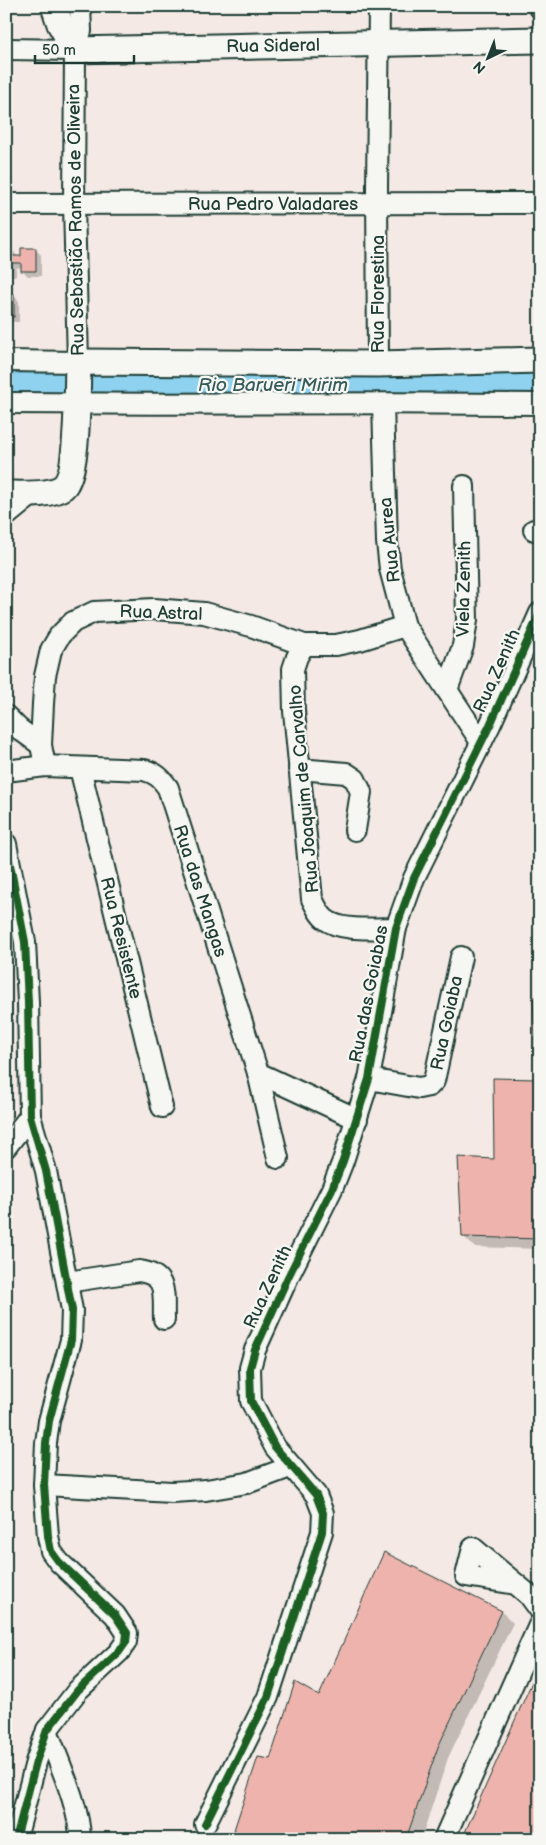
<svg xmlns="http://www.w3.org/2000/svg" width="546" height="1845" font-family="'Balsamiq Sans',sans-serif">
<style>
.shadow{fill:#0003}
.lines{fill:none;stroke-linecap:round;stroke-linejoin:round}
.river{stroke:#8ed2f0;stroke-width:24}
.building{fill:#eeb3ad;stroke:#1f3d34}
.minor-casing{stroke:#1f3d34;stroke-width:24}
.major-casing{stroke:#1f3d34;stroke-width:29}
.minor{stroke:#f6f6f2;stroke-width:20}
.major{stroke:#f6f6f2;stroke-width:25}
.cycleway-casing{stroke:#f6f6f2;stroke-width:11}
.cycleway{stroke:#1b5e20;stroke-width:8}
.labels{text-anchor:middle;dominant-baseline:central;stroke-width:4.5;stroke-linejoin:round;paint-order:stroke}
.street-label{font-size:18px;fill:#1f3d34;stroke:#f6f6f2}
.water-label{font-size:19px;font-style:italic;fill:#355b5a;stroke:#f6f6f2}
</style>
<rect width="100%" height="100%" fill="#f4e9e4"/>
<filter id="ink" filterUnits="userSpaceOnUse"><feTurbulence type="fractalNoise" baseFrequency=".02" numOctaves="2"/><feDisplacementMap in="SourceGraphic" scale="10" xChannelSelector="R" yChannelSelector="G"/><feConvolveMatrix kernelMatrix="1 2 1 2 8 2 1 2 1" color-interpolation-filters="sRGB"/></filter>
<g filter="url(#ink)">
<!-- shadow -->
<g class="shadow">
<path d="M6 249H10L16 254V257H22L35 249 41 255V276H28L22 270V267L16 268V276H6Z"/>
<path d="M6 296H14L19 301V322H6Z"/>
<path d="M540 998V1249L474 1247 463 1236 495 1161 538 1081Z"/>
<path d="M384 1554 502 1612 513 1623 448 1758 421 1839H232L271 1760 320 1698Z"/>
</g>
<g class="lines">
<!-- river -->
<path class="river" d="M6 384 540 386"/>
</g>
<!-- building -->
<g class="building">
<path d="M6 248H11V256H21V248H36V271H21V263H11V271H6Z"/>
<rect x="6" y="294" width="8" height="23"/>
<path d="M533 997H540V1239L462 1237 458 1157 494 1159 493 1078 537 1079Z"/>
<path d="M384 1552 502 1611 438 1747 406 1839H231L258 1757 270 1759 295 1682 319 1696Z"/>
<path d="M540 1664V1839H462Z"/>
</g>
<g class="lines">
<defs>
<g id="minor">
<path d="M539 6 540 8"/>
<path d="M6 49 75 50"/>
<path d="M6 204 540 203"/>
<path d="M6 361 78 362 74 205 75 50 81 31 80 6"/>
<path d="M378 364 377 187 379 6"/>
<path d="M6 403C184 405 362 402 540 404"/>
<path d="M383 404 387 542 390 569 405 626 481 742"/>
<path d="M6 516 34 493"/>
<path d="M534 530 540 531"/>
<path d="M304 645 297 657 293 669 294 711 312 899C316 906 318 913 325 919 340 932 376 928 396 928"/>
<path d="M447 690 463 646 467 620 464 486"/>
<path d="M6 716 19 729 41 745"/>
<path d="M45 766 41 745 43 704 45 676 51 650 60 635 73 622 94 612 154 609 204 613 251 626 304 645H336L360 640 405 626"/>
<path d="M80 768 162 1107"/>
<path d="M299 769 346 773 355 779 361 792 355 830"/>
<path d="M6 771 45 766 144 770C156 773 161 778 168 788L258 1073 278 1158"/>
<path d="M6 844 25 942 28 1002 30 1116 46 1171 72 1310 71 1340 49 1421 46 1443 44 1485 48 1536 51 1551 59 1562 115 1615 127 1633 126 1642 119 1652 78 1690 47 1730 36 1762 16 1839"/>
<path d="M258 1073 357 1119"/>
<path d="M369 1079 419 1088 429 1086 434 1081 461 957"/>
<path d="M6 1147 30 1116"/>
<path d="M67 1282 139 1271C169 1275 163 1295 164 1319"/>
<path d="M44 1485 172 1492 206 1490 247 1483 290 1467"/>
<path d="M516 1584 466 1576 473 1548 529 1595 540 1610"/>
<path d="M47 1730C58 1761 80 1807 80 1839"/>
<path d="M205 1824 268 1697 322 1532 323 1513 316 1495 275 1447 251 1401 250 1368 255 1350 288 1277 332 1189 343 1161 369 1079 396 928 414 878 490 725 540 613"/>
<path d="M444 1839 540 1623"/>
</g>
<g id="major">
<path d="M54 6 60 24 75 50 540 40"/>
<path d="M6 494C21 494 51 496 63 487 79 474 77 385 78 362L378 364 540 360"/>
</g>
</defs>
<!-- minor casing -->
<use href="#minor" class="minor-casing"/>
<!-- major casing -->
<use href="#major" class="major-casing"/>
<!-- minor -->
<use href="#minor" class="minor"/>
<!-- major -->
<use href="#major" class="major"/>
<defs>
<g id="cycleway">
<path d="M6 844 25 942 28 1002 30 1116 46 1171 72 1310 71 1340 49 1421 46 1443 44 1485 48 1536 51 1551 59 1562 115 1615 127 1633 126 1642 119 1652 78 1690 47 1730 36 1762 16 1839"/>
<path d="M205 1824 268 1697 322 1532 323 1513 316 1495 275 1447 251 1401 250 1368 255 1350 288 1277 332 1189 343 1161 369 1079 396 928 414 878 490 725 540 613"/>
</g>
</defs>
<!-- cycleway casing -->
<use href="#cycleway" class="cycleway-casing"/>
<!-- cycleway -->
<use href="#cycleway" class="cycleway"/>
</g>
</g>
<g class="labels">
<!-- street labels -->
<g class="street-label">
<text transform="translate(273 46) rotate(-1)">Rua Sideral</text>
<text x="273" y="204">Rua Pedro Valadares</text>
<text transform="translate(76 220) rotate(-91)">Rua Sebastião Ramos de Oliveira</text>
<text transform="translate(378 294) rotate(-90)">Rua Florestina</text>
<text transform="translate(390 540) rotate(-96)">Rua Aurea</text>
<text transform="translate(464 589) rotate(-89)">Viela Zenith</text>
<text transform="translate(161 613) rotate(2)">Rua Astral</text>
<text transform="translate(497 671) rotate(-66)">Rua Zenith</text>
<text transform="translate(304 789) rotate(-95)">Rua Joaquim de Carvalho</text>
<text transform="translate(200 891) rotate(72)">Rua das Mangas</text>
<text transform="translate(121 938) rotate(76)">Rua Resistente</text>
<text transform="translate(369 994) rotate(-79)">Rua das Goiabas</text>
<text transform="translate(447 1023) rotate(-78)">Rua Goiaba</text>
<text transform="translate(268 1287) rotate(-65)">Rua Zenith</text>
</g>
<!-- water labels -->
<g class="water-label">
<text x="273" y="385">Rio Barueri Mirim</text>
</g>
</g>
<!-- margin -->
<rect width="546" height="1845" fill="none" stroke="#f6f6f2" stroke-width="25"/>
<rect x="12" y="12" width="521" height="1820" fill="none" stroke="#1f3d34" stroke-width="2" filter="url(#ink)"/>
<!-- north arrow -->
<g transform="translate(488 58) rotate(223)" stroke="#f6f6f2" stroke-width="4" paint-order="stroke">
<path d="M0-4L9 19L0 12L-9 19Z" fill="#1f3d34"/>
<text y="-8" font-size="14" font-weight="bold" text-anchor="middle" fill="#1f3d34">N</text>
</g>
<!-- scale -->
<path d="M35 55v8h99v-8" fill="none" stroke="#1f3d34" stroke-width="2.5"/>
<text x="42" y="55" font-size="15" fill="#1f3d34" stroke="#f6f6f2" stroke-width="4" paint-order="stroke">50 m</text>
</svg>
